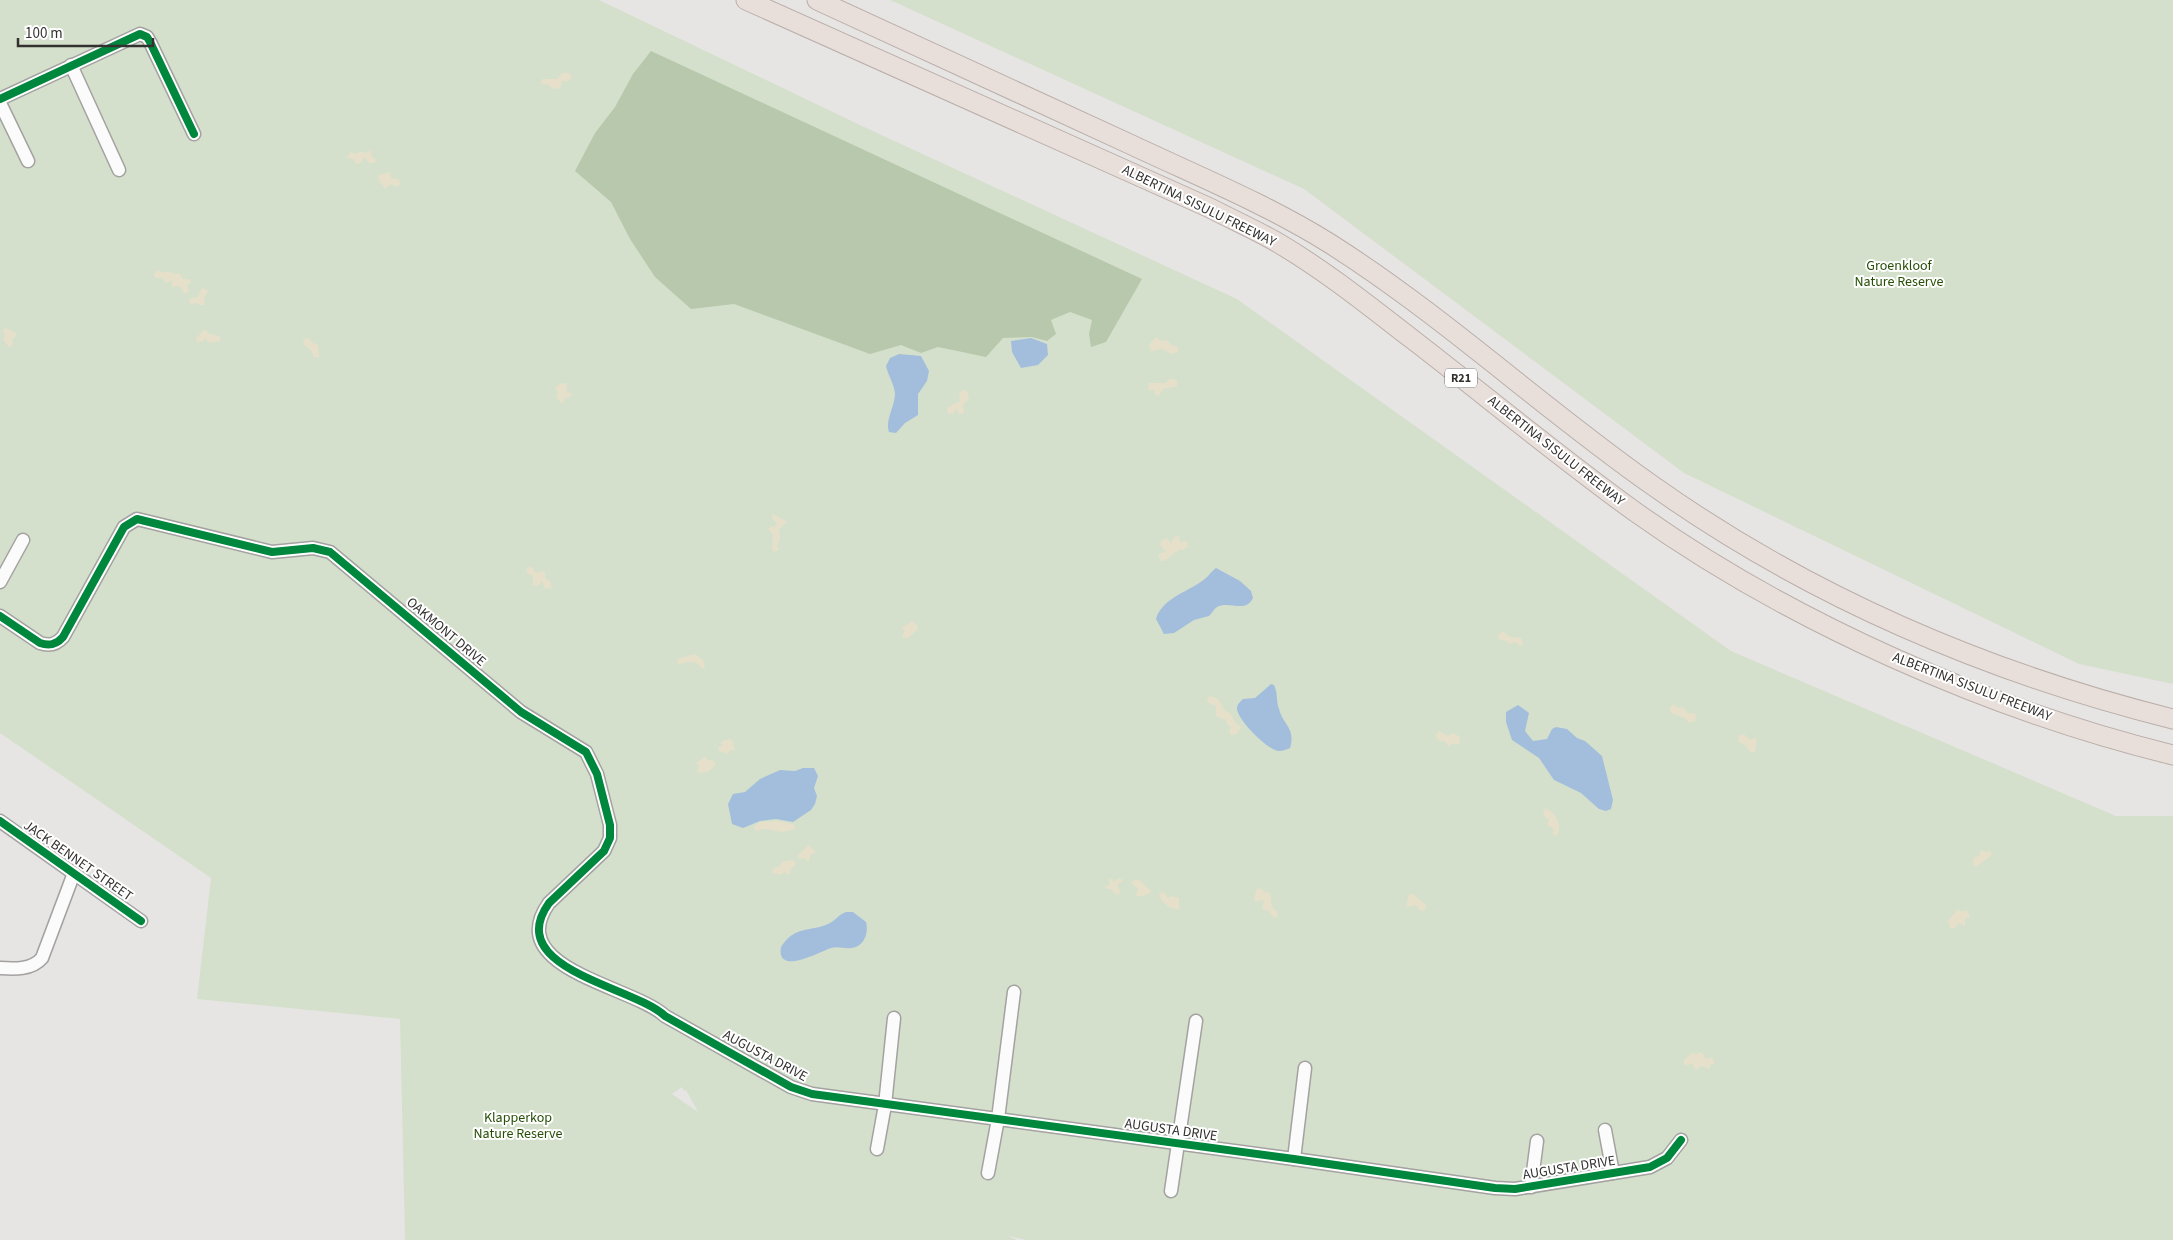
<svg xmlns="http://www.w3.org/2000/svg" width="2173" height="1240" font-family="'Source Sans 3',sans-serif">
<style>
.green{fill:#d4e0cc;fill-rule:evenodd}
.forest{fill:#b7c8ac}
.sand{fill:#e6e0ca}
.water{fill:#a3bedd}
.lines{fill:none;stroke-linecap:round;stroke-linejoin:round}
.minor-casing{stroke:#a4a2a1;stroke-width:15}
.highway-casing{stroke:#b9aea9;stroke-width:21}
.minor{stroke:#fbfbfb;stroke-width:12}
.highway{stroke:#e9dfda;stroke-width:19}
.cycleway-casing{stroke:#fff;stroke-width:11}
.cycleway{stroke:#00873e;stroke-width:8}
.labels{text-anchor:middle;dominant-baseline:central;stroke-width:4;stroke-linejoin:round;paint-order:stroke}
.shield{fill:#fff;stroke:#706f6e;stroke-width:1}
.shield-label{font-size:12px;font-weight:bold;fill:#333130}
.street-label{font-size:14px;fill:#333130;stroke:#fff}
.park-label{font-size:14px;fill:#264f05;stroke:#fff}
</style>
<rect width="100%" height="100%" fill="#e7e5e3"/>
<!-- green -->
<g class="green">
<path d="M0 0H599L862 126 1237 299 1731 651 2116 816H2173V1240H1026L1008 1236 1017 1240H405L400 1019 197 999 211 878 0 733ZM682 1087 684 1091 686 1090 698 1112 672 1094Z"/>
<path d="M890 0H2173V684L2079 664 1684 473 1304 189Z"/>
</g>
<!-- forest -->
<path class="forest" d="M651 51 1142 279 1106 342 1091 347 1089 334 1092 320 1070 312 1051 320 1056 334 1047 341 1032 337 1003 338 986 357 938 347 921 353 901 345 870 354 734 304 691 309 655 277 630 239 611 202 575 171 595 133 615 107 633 74Z"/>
<!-- sand -->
<g class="sand">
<path d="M562 73H569L572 77 569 81H562L560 88 553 89 549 85 541 84 542 79H557Z"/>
<path d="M372 150 371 156 376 160 374 163H369L364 157 361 163 356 164 353 159 347 158 350 152 356 154 359 151 366 153Z"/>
<path d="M390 172 391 178 399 180 400 184 396 187 391 184 385 189 378 178 379 175Z"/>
<path d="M158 270 164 273 169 271 175 274 179 273 183 279H190L191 282 187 285 189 292 184 293 180 286 172 287V280L166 283 162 278H155L154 274Z"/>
<path d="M202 288 208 290 204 299 205 305H200L197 303 190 304 189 299 197 297Z"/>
<path d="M6 328 17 334 12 340 13 345 9 347 3 339 5 336 3 330Z"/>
<path d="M205 329 209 334 219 336 221 341 209 343 205 338 202 342H197L196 338Z"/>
<path d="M1156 337 1162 342 1166 340 1173 346H1177L1179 351 1171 354 1162 349 1151 351 1149 345Z"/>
<path d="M308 338 313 343 318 345 319 357H314L311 350 304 345 303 340Z"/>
<path d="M1170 379 1177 380V386L1163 389 1159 396 1155 394V390H1148L1149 383H1165Z"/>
<path d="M562 383 567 384 566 391 572 394 570 397 565 398 562 404 556 397 558 393 555 387Z"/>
<path d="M963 390 967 391 969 399 963 404 964 413 959 414 956 408 953 414 948 413 947 408 960 401 959 394Z"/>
<path d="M773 514 787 522 779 529 780 539 777 545 779 550 774 552 772 548 773 534 768 529 772 526 775 528V525L778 524 772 518Z"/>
<path d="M1177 536 1179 537 1180 542 1187 541 1188 547 1183 550H1179L1164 561H1161L1158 554 1166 552 1160 545 1161 541 1167 538 1171 544 1174 537Z"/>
<path d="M531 566 536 573 545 571V578L551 582V588L545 589 542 581 538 586 533 585V576L528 574 526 570Z"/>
<path d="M912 621 917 625 918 629 908 638H904L902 635 905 631 902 628Z"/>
<path d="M1502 631 1510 637 1521 638 1523 644 1520 646 1515 642 1510 644 1507 641 1500 640 1498 636Z"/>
<path d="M694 654 703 660 705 667 702 669C695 657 686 664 677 664L678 659Z"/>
<path d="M1211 696 1218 699 1225 711 1230 713 1235 722 1241 727 1237 734 1231 735 1229 732 1231 727 1227 724 1226 720 1216 716V706L1207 702 1208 697Z"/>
<path d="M1673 704 1679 708 1684 707 1687 713H1693L1696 715 1695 721 1689 723 1685 718 1671 713 1670 708Z"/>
<path d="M1439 731 1448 736 1454 733 1460 737V742L1457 745 1453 743 1449 747 1446 742 1437 740 1436 735Z"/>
<path d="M1744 734 1750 740 1755 738 1757 739 1755 752 1751 753 1745 745 1739 742 1738 736Z"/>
<path d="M729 739 732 740 735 750H730L728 754 719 751 718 748 722 745 721 742Z"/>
<path d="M705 757 709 761 713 760 716 764 709 771 700 773 697 771 699 766 696 763Z"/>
<path d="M1545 808C1555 811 1563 826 1557 835L1553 836V828L1547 825 1549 820 1543 815Z"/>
<path d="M777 821 793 824 796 829 782 832 764 829 756 831 754 827 760 822Z"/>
<path d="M809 845 816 852 810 855 809 862 804 858 799 859 798 855Z"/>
<path d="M1981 850 1986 852 1990 850 1992 855 1976 867 1973 864 1974 858 1980 855Z"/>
<path d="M792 860 796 864 791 869 789 875 784 872 781 875 772 873 773 869 780 866 782 862Z"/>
<path d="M1109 878 1114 882 1119 878 1123 880 1117 885 1121 892 1117 895 1111 889 1104 888 1110 884 1108 879Z"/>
<path d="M1134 880H1139L1152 892 1143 896H1136L1138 889 1131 883Z"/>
<path d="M1261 888 1264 892 1270 893 1272 907 1278 913 1277 918 1272 916 1269 911 1262 909 1264 900 1254 901 1256 890Z"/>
<path d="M1163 892 1166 894 1167 898 1173 896 1179 898V909C1171 910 1160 902 1159 894Z"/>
<path d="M1409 894H1413L1426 905 1425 910 1421 911 1416 905 1406 907Z"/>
<path d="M1958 909 1962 912 1967 910 1970 917 1965 919V926L1958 923 1955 928H1950L1948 921Z"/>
<path d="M1693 1052 1696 1055 1699 1052 1703 1053 1705 1059 1712 1057 1715 1063 1710 1065V1069L1702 1066 1696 1070 1692 1064 1684 1065V1060Z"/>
</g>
<!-- water -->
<g class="water">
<path d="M1031 338 1047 344 1048 355 1038 365 1021 368 1012 352 1011 341Z"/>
<path d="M899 354 921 356 929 371 927 381 918 394V415L905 423 896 433 889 432C885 419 895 407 895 393 894 384 888 375 886 366L890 358Z"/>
<path d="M1216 568 1240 581 1251 591 1253 598C1245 614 1229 600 1217 607 1214 609 1212 613 1209 616L1194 620 1174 633 1164 634 1156 619C1162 597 1192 591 1207 577 1210 574 1212 571 1216 568Z"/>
<path d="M1271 684 1274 685C1278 693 1276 701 1279 709 1283 725 1296 728 1290 748 1287 749 1283 751 1279 751 1267 750 1238 720 1237 709 1237 704 1240 702 1243 699L1255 698Z"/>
<path d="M1518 705 1529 713 1525 731 1533 741 1547 739 1552 729 1556 727 1567 729 1577 738 1585 741 1602 756 1613 800 1611 809 1606 811 1599 809 1581 793 1554 780 1539 758 1512 740 1506 722V712Z"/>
<path d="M803 768H814L818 776 814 788 817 796 815 804 811 810 793 822 776 819 760 821 743 828 732 824 728 804 733 794 745 792 760 779 780 770 795 771Z"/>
<path d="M846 912H853L866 922C869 933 864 947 851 948 844 949 838 946 831 948 821 951 776 977 781 947 796 924 810 933 830 923 836 920 839 914 846 912Z"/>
</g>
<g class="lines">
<defs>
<g id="minor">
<path d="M71 65 119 170"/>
<path d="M0 99 140 34 147 37 150 42 194 134"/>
<path d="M0 103 28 161"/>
<path d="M0 582 23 540"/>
<path d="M0 616 40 643C49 646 56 645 63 637L124 527 137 519 272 552 313 548 330 552 521 712 586 752 597 774 610 825V838L604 851 549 903C502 969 633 986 665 1016L791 1087 812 1094 1294 1159 1495 1188 1515 1189 1650 1167 1667 1158 1681 1140"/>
<path d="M0 821 141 921"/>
<path d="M0 968C14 969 32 970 42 958L74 873"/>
<path d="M1605 1130 1613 1173"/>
<path d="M877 1149 885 1105 894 1018"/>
<path d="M1294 1159 1305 1068"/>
<path d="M988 1173 998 1119 1014 992"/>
<path d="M1531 1187 1537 1141"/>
<path d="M1171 1191 1196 1021"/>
</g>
<g id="highway">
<path d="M746 0 1210 208C1233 220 1258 231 1280 244 1327 272 1369 306 1412 339 1486 396 1558 456 1634 511 1788 621 1989 710 2173 755"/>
<path d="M817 0C923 49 1029 97 1134 146 1200 177 1268 205 1329 243 1443 315 1542 408 1652 485 1808 596 1988 673 2173 719"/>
</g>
</defs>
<!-- minor casing -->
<use href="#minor" class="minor-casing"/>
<!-- highway casing -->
<use href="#highway" class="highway-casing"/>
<!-- minor -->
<use href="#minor" class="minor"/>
<!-- highway -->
<use href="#highway" class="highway"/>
<defs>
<g id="cycleway">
<path d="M0 99 140 34 147 37 150 42 194 134"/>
<path d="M0 616 40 643C49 646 56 645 63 637L124 527 137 519 272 552 313 548 330 552 521 712 586 752 597 774 610 825V838L604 851 549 903C502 969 633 986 665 1016L791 1087 812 1094 1294 1159 1495 1188 1515 1189 1650 1167 1667 1158 1681 1140"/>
<path d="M0 821 141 921"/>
</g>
</defs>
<!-- cycleway casing -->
<use href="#cycleway" class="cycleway-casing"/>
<!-- cycleway -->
<use href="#cycleway" class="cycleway"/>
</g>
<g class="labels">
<!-- shield labels -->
<rect class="shield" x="1445" y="368.5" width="32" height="19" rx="4"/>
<g class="shield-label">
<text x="1461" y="378">R21</text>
</g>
<!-- street labels -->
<g class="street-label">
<text transform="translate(1199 206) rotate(26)">ALBERTINA SISULU FREEWAY</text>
<text transform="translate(1556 451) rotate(38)">ALBERTINA SISULU FREEWAY</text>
<text transform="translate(446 632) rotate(40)">OAKMONT DRIVE</text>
<text transform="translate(1972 687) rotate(21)">ALBERTINA SISULU FREEWAY</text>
<text transform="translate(78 861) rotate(35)">JACK BENNET STREET</text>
<text transform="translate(765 1056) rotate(28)">AUGUSTA DRIVE</text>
<text transform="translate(1171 1130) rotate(8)">AUGUSTA DRIVE</text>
<text transform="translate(1569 1168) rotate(-9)">AUGUSTA DRIVE</text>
</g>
<!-- park labels -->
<g class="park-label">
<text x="1899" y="266">Groenkloof<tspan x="1899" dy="16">Nature Reserve</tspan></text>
<text x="518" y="1118">Klapperkop<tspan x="518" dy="16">Nature Reserve</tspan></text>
</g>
</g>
<!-- scale -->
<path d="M18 38v8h135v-8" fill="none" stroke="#333130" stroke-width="2.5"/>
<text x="25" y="38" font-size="15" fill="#333130" stroke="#ffffff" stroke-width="4" paint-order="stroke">100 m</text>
</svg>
